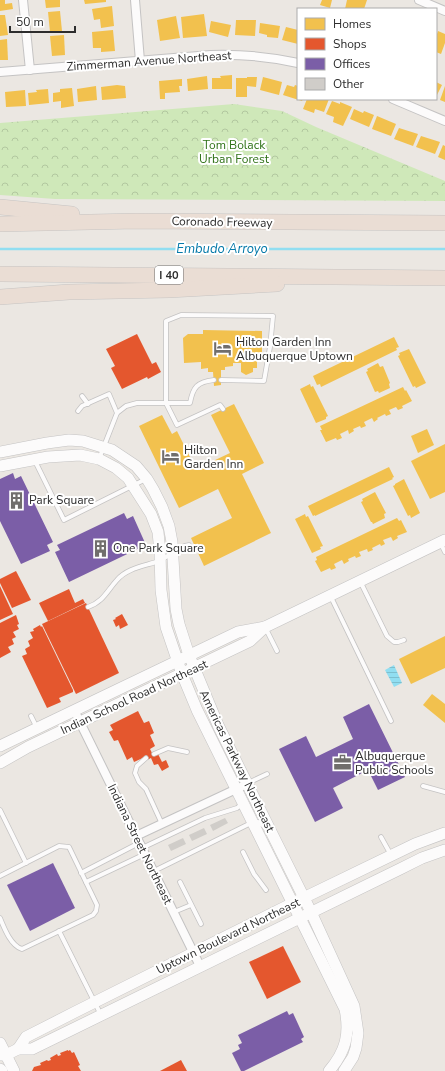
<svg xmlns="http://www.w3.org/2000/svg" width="445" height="1071" font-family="'Nunito Sans',sans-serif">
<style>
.park{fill:url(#park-crowns)}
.water{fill:url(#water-rules)}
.homes{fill:#f2c14e}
.shops{fill:#e4572e}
.offices{fill:#7b5ea7}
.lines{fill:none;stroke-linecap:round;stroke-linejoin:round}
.stream{stroke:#91def1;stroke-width:2.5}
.building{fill:#d0cdc9}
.lane-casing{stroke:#c4c3c3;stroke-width:5.5}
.street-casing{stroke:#c4c3c3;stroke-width:10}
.secondary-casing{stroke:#c4c3c3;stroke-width:12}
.highway-casing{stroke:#c6c4c3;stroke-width:16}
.lane{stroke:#fcfbfb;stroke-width:4}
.street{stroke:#fcfbfb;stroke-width:8}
.secondary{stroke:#fcfbfb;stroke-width:11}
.highway{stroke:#eaddd4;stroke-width:15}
.labels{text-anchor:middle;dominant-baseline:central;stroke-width:4;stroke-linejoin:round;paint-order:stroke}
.shield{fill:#fff;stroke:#6c6c6c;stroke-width:1}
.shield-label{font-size:11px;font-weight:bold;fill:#2d2d2d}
.street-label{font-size:12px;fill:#2d2d2d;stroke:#fff}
.park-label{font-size:12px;fill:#2e7116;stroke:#fff}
.poi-label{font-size:12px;fill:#2d2d2d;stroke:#fff;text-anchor:start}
.water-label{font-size:13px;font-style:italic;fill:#0479a9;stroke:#fff}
</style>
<defs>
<pattern id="park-crowns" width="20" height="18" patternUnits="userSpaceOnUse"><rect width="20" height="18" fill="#cfe8b9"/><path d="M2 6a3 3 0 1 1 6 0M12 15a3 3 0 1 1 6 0" fill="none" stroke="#b2c79f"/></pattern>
<pattern id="water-rules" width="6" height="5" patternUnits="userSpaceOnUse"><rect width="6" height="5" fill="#91def1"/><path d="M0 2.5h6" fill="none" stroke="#7dbfcf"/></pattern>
</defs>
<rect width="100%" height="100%" fill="#ebe7e2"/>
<!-- park -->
<path class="park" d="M234 104 282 111 316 127 445 181V201L55 199 0 195V123Z"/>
<!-- water -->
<path class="water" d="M394 665 402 683 394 687 385 670Z"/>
<!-- homes -->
<g class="homes">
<path d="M0 0H5V4L12 3 13 9 0 11Z"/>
<path d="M45 0H60V7L46 8Z"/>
<path d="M84 0H106V2L85 4Z"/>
<path d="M322 0H332L330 8 320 5Z"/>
<path d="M347 0H367L364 9H345Z"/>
<path d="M112 6 114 26 101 28 100 19 94 20 92 9Z"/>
<path d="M60 11 62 31 50 32 48 12Z"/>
<path d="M204 14 207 36 183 38 181 17Z"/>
<path d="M0 15H5L8 35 0 36Z"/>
<path d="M176 16 180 38 160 41 157 20Z"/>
<path d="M236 20H256L255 36 235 35Z"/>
<path d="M211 21 231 25 228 37 209 32Z"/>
<path d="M260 23 280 26 278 38 267 37V35L259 33Z"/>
<path d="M286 27 298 30V44L282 40Z"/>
<path d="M113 30 115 51 101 52V48H93L92 32Z"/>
<path d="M438 31 445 34V43L441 54 436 52V37Z"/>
<path d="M64 35 65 55 52 56 50 36Z"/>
<path d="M7 39 8 60H0V40Z"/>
<path d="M232 75V89H212V78H221L220 76Z"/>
<path d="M207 76 208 89 188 91 187 79Z"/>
<path d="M247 77H257L256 87 247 86V97H236V78H247Z"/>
<path d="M263 77 282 82 279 95 260 90Z"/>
<path d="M182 79V86H179L180 92 165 93V99H160L159 81Z"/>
<path d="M436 82 442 85 436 97Z"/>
<path d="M117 85 125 86 126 98 102 100 101 87Z"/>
<path d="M287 85 294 87 295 85 298 86V99H303L302 101 283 95Z"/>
<path d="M96 86 97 100 78 102 77 89Z"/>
<path d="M445 86V102L440 100Z"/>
<path d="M72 88 74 106 61 108V101L53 102V93L60 92V89Z"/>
<path d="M48 89 49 103 29 105 28 93 37 92 36 90Z"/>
<path d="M25 90 26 106 6 107 5 92Z"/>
<path d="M307 99H329L324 112 315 109 314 113 303 109Z"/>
<path d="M332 101 340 104V102L352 107 343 126 333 122 334 117 326 114Z"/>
<path d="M354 109 363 113 364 111 374 115 369 127 350 119Z"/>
<path d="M377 116 396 124 391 136 372 129Z"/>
<path d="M399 128 418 134 413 146 394 139Z"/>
<path d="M421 136 440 142 435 154 416 147Z"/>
<path d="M443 145 445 146V160L438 157Z"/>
<path d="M203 330 262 331V360H257V368H253V372L246 375 241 372V363H233V366L225 367V370H221V385L214 386 213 372H208V368L201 369V362L184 363 183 338 188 334H203Z"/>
<path d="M394 337 399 347 396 348 397 350 321 387 320 384 317 385 313 376Z"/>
<path d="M409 349 426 383 416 388 415 386 413 387 398 356 400 355 399 353Z"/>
<path d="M378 363 380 367 383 366 390 383 389 384 390 388 379 393 378 391 375 392 366 372 368 371 367 369Z"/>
<path d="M310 384 311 387 313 386 328 416 326 417V419L316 423 300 389Z"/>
<path d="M403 387 405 391 406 390 412 401 402 406 403 408 398 410 396 407 389 410 391 414 386 416 385 414 377 418 378 419 374 422 372 418 364 422 366 426 361 428 360 426 353 429 354 431 349 434 348 430 340 434 342 438 337 440 336 438 326 442 320 430H322L320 426Z"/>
<path d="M234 404 264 463 242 474 271 533 204 566 191 538 232 518 218 489 179 508 139 426 162 415 172 434 177 431 196 469 230 453 211 415Z"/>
<path d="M427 429 434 445 418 453 411 436Z"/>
<path d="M445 444V492L430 499 411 461Z"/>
<path d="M389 467 394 477 392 478 393 479 315 516V515L313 516 308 506Z"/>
<path d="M404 479 420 513 411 518 410 515 408 516 393 486 395 485V484Z"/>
<path d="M375 492 386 513 384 514 385 518 373 524 372 522H371L361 502 363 501 362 499Z"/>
<path d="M305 514 306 517 308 516 323 546 320 547 321 549 312 553 295 519Z"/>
<path d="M397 518 399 521 401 520 407 532 397 536 398 538 393 541 391 537 383 540 385 544 381 546 380 544 372 548 373 550 368 552 367 549 359 552 361 556 356 558 355 556 348 559 349 561 344 564 342 560 334 564 336 568 331 570 330 568 321 572 315 561 317 560 316 557Z"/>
<path d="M445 636V668L411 684 399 659Z"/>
<path d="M432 694 445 704V723L423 705Z"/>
</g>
<!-- shops -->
<g class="shops">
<path d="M137 334 152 364 156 362 161 372 148 379 147 377 122 389 111 368 115 366 106 349Z"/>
<path d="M16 571 31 600 12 608 0 583V579Z"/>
<path d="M0 586 13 614 0 620Z"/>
<path d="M69 589 75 603 83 599 85 603 48 621 39 603Z"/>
<path d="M86 603 119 673 76 694 42 624Z"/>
<path d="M122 614 128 625 120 629 119 625 116 627 113 620 116 619 115 618Z"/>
<path d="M16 615 19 624 17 625 19 629 13 632 16 637 12 639 14 644 8 647 11 652 0 658V623Z"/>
<path d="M40 625 41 627 42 626 73 690V692L59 698 61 702 47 708 22 656 27 654 25 649 30 646 28 641 33 638 30 632 34 631 33 629Z"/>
<path d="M138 711 144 723 149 721 154 733 150 735 155 746 150 749 152 753 153 752 155 756 158 754 162 762 166 760 169 767 162 771 158 764 154 765 151 758 147 760 145 757 134 762 132 757 127 760 118 740 114 741 109 732 113 730 110 725Z"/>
<path d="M283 946 301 982 267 999 249 962Z"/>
<path d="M68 1050V1051L70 1050 72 1053 74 1052 80 1065 78 1066 81 1071H32L34 1067 41 1065 40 1063 47 1060 48 1061 51 1060 50 1058 57 1054 58 1056 61 1055 60 1053Z"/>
<path d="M181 1060 187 1071H160Z"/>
</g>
<!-- offices -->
<g class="offices">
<path d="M13 473 15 479 21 476 53 542 47 545 50 551 21 564 0 521V479Z"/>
<path d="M124 513 127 519 133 516 146 545 69 582 55 552 60 550 57 545Z"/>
<path d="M369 704 405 777 378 790 368 770 333 788 343 808 315 822 279 749 306 736 316 757 353 739 343 717Z"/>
<path d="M53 863 75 908 30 931 7 885Z"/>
<path d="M287 1011 289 1015 293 1013 304 1037 301 1039 303 1042 244 1071H241L232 1053 240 1049 238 1045 242 1043 238 1035Z"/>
</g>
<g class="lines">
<!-- stream -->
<path class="stream" d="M0 249H445"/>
</g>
<!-- building -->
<g class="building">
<path d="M225 818 228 823 213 831 210 825Z"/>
<path d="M204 828 207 834 192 841 189 835Z"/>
<path d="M183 838 186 844 171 851 168 845Z"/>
</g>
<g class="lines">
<defs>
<g id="lane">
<path d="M221 380 264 381 270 347 273 316 181 315 166 321V403L177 425 220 405 223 409"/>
<path d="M82 396 88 404"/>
<path d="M78 411 82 406 109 394 117 413 99 459"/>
<path d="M117 413 126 406 137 403H190C193 387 197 382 214 380"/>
<path d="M35 461 64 520 146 479"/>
<path d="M441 544 445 552"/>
<path d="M360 581 387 636 394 642H398L404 640"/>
<path d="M330 595 391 721"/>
<path d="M88 607C103 602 107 591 117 580 127 568 145 566 159 561 170 556 176 547 189 545"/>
<path d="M265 627 277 651"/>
<path d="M31 716 37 728"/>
<path d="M154 754 168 748 187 752"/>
<path d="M146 758 137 766 135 773 139 782 146 789 162 824"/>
<path d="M248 783 267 774"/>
<path d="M423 786 445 792"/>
<path d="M0 810 26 863"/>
<path d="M381 837 391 855"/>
<path d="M142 848 205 818 237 808 242 804"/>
<path d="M243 852 254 874 266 890"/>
<path d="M154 871 253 822H258L264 826"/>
<path d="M81 873 139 843"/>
<path d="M0 876 59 846 69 847 97 905 96 911 93 915 22 949C11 946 4 928 0 918"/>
<path d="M86 882 145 854"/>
<path d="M180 882 201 924"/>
<path d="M174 912 191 905"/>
<path d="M59 931 101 1015"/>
</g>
<g id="street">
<path d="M23 0 30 70"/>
<path d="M135 0 140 61"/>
<path d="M419 0 445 11"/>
<path d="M0 72 211 55C243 54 267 56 298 63"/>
<path d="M393 99 445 121"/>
<path d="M74 710 200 966"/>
<path d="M136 836 247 784"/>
</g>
<g id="secondary">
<path d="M0 452 47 443 69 440 83 441 112 450 136 466 147 479 153 489 162 507 169 526 172 542 176 609 179 624 189 655 218 725 311 912 354 1006 358 1033 356 1048 353 1057 344 1071"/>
<path d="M0 466 48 457 80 455 99 459 116 468 128 478 151 514 158 532 160 552 161 590 166 627 182 674 197 710 345 1009C350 1034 346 1051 329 1071"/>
<path d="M0 746 238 632 265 627 445 540"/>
<path d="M0 763 28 747 250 641 265 627"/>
<path d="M0 1043 14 1071"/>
<path d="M18 1049 26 1037 75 1012 293 903 415 844 445 833"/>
<path d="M0 1055H6L18 1049H32L400 869 422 858 445 850"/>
<path d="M0 1069 2 1071"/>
</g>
<g id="highway">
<path d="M0 207 72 214"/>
<path d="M0 224 136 221 445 223"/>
<path d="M0 274 445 278"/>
<path d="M0 297 69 292 169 290 277 284"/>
</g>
</defs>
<!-- lane casing -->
<use href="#lane" class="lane-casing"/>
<!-- street casing -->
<use href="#street" class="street-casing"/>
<!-- secondary casing -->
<use href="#secondary" class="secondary-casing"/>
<!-- highway casing -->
<use href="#highway" class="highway-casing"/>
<!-- lane -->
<use href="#lane" class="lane"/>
<!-- street -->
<use href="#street" class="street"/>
<!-- secondary -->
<use href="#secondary" class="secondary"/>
<!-- highway -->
<use href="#highway" class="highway"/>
</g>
<!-- icons -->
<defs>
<symbol id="hotel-bare" viewBox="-9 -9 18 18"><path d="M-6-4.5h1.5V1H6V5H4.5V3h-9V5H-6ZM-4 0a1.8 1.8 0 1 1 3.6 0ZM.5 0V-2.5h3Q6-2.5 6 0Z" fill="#706e6c" stroke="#fff" stroke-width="2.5" paint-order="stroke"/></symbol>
<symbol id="building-bare" viewBox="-9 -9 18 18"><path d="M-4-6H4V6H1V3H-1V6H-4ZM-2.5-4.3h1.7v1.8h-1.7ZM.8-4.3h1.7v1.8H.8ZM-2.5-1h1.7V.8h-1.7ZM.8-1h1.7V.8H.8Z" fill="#706e6c" stroke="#fff" stroke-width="2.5" paint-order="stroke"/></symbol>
<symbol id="office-bare" viewBox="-9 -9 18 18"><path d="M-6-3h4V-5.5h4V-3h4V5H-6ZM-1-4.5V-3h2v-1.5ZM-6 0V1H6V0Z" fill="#706e6c" stroke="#fff" stroke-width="2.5" paint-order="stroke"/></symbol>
</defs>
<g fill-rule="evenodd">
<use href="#hotel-bare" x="210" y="336" width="25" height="25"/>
<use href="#hotel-bare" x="158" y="444" width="25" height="25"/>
<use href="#building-bare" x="4" y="488" width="25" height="25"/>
<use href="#building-bare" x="88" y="536" width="25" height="25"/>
<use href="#office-bare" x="330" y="750" width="25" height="25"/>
</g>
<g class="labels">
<!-- shield labels -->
<rect class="shield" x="155" y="266" width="28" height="18" rx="3"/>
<g class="shield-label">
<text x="169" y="275">I 40</text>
</g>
<!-- street labels -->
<g class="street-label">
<text transform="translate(149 61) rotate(-4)">Zimmerman Avenue Northeast</text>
<text transform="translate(222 222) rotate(1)">Coronado Freeway</text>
<text transform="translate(134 697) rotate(-25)">Indian School Road Northeast</text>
<text transform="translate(237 761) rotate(64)">Americas Parkway Northeast</text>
<text transform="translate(140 844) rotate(64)">Indiana Street Northeast</text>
<text transform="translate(228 936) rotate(-26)">Uptown Boulevard Northeast</text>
</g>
<!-- park labels -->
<g class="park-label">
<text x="234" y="145">Tom Bolack<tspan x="234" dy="14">Urban Forest</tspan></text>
</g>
<!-- poi labels -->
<g class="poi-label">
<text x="236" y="342">Hilton Garden Inn<tspan x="236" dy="14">Albuquerque Uptown</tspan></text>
<text x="184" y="450">Hilton<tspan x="184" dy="14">Garden Inn</tspan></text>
<text x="29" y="500">Park Square</text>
<text x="113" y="548">One Park Square</text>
<text x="355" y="756">Albuquerque<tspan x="355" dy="14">Public Schools</tspan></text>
</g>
<!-- water labels -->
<g class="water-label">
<text x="222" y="249">Embudo Arroyo</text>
</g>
</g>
<!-- legend -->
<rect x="297" y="8" width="140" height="92" fill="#ffffff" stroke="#ababab"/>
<rect x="305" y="18" width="20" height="12" fill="#f2c14e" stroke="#ababab"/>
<text x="333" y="28" font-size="12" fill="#2d2d2d">Homes</text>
<rect x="305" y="38" width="20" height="12" fill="#e4572e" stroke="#ababab"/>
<text x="333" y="48" font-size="12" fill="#2d2d2d">Shops</text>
<rect x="305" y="58" width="20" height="12" fill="#7b5ea7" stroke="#ababab"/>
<text x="333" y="68" font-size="12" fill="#2d2d2d">Offices</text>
<rect x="305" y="78" width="20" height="12" fill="#d0cdc9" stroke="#ababab"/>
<text x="333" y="88" font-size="12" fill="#2d2d2d">Other</text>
<!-- scale -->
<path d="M10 26v6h65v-6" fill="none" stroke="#2d2d2d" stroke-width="2"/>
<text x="16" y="26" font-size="12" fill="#2d2d2d" stroke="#ffffff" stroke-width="3" paint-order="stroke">50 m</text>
</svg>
